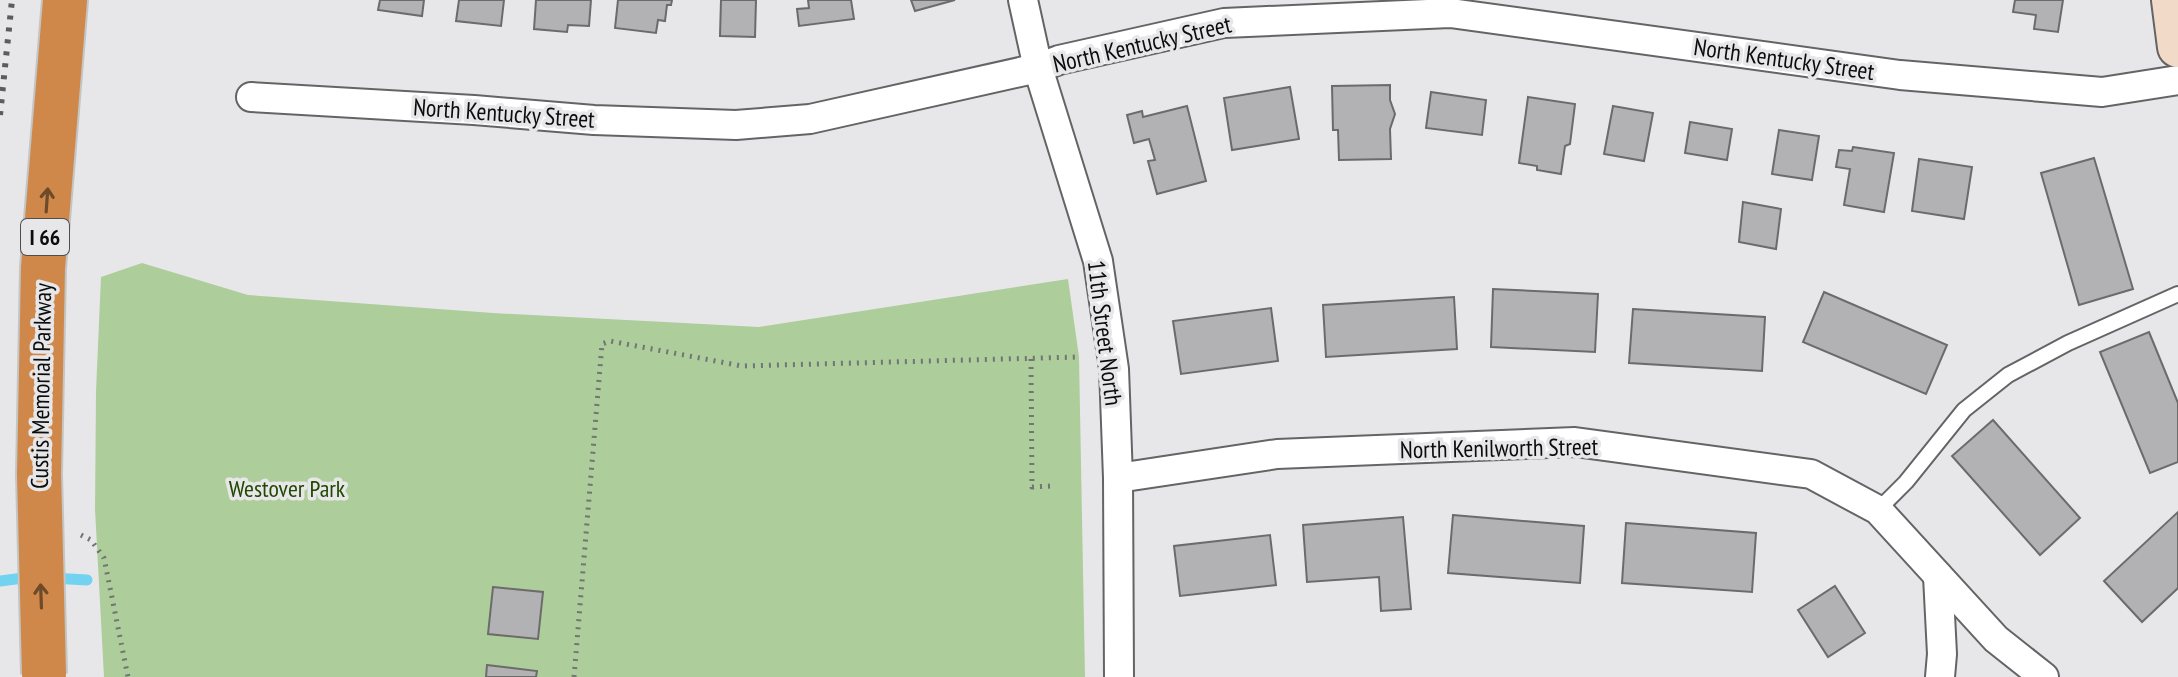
<svg xmlns="http://www.w3.org/2000/svg" width="2178" height="677" font-family="'PT Sans Narrow',sans-serif">
<style>
.green{fill:#adcd9b}
.lines{fill:none;stroke-linecap:round;stroke-linejoin:round}
.stream{stroke:#71d3ef;stroke-width:11}
.building{fill:#b2b1b3;stroke:#6c6b6c;stroke-width:2}
.service-casing{stroke:#646466;stroke-width:18}
.minor-casing{stroke:#646466;stroke-width:32}
.secondary-casing{stroke:#646466;stroke-width:44}
.motorway-casing{stroke:#c4c5c5;stroke-width:48}
.path{stroke:#737475;stroke-width:5;stroke-dasharray:2 6;stroke-linecap:butt}
.service{stroke:#fff;stroke-width:14}
.minor{stroke:#fff;stroke-width:28}
.secondary{stroke:#f1dbc8;stroke-width:40}
.motorway{stroke:#cf8849;stroke-width:44}
.rail{stroke:#5b5c5d;stroke-width:6;stroke-dasharray:4 8;stroke-linecap:butt}
.motorway-bridge-casing{stroke:#c4c5c5;stroke-width:48;stroke-linecap:butt}
.motorway-bridge{stroke:#cf8849;stroke-width:44}
.oneway{stroke:#6d4a2a}
.labels{text-anchor:middle;dominant-baseline:central;stroke-width:7;stroke-linejoin:round;paint-order:stroke}
.shield{fill:#e7e7e9;stroke:#4d4e4e;stroke-width:2}
.shield-label{font-size:22px;font-weight:bold;fill:#0b0c0c}
.street-label{font-size:24px;fill:#0b0c0c;stroke:#e7e7e9}
.park-label{font-size:24px;fill:#214700;stroke:#e7e7e9}
</style>
<rect width="100%" height="100%" fill="#e7e7e9"/>
<!-- green -->
<path class="green" d="M142 263 248 295 493 313 759 327 1068 279 1079 357 1085 677H104L95 509 96 392 101 277Z"/>
<g class="lines">
<!-- stream -->
<g class="stream">
<path d="M52 578 87 580"/>
<path d="M0 581 31 577"/>
</g>
</g>
<!-- building -->
<g class="building">
<path d="M380 0H424L422 16 378 10Z"/>
<path d="M459 0H504L501 26 456 21Z"/>
<path d="M536 0H591L589 26 568 25 567 32 534 29Z"/>
<path d="M618 0H672L671 5H667L665 21 658 20 656 33 615 28Z"/>
<path d="M721 0H756L755 37 720 36Z"/>
<path d="M808 0H851L854 19 799 26 797 9 809 8Z"/>
<path d="M911 0H955L915 11Z"/>
<path d="M2015 0H2063L2058 32 2034 29 2036 15 2013 12Z"/>
<path d="M1390 85V100L1395 114 1390 129 1391 159 1339 160 1338 130H1333L1332 86Z"/>
<path d="M1290 87 1299 139 1232 150 1224 98Z"/>
<path d="M1431 92 1486 100 1482 135 1426 128Z"/>
<path d="M1528 97 1575 104 1570 144 1565 146 1561 174 1537 170V166L1519 163Z"/>
<path d="M1187 106 1206 181 1157 194 1148 161 1155 160 1149 139 1134 143 1127 115 1142 111 1143 117Z"/>
<path d="M1613 106 1653 113 1644 161 1604 154Z"/>
<path d="M1690 122 1732 129 1727 160 1685 153Z"/>
<path d="M1779 130 1819 136 1812 180 1772 174Z"/>
<path d="M1853 147 1894 153 1884 212 1844 205 1850 169 1836 167 1839 150 1852 151Z"/>
<path d="M2094 158 2133 289 2079 305 2041 173Z"/>
<path d="M1919 159 1972 167 1964 219 1912 211Z"/>
<path d="M1743 202 1781 209 1776 249 1739 242Z"/>
<path d="M1493 289 1598 294 1595 352 1491 347Z"/>
<path d="M1824 292 1947 345 1926 394 1803 342Z"/>
<path d="M1454 297 1457 349 1326 357 1323 305Z"/>
<path d="M1271 308 1278 361 1181 374 1173 321Z"/>
<path d="M1633 309 1765 317 1762 371 1629 363Z"/>
<path d="M2149 332 2178 403V462L2150 473 2100 352Z"/>
<path d="M1993 420 2080 518 2040 555 1952 456Z"/>
<path d="M2178 512V588L2142 622 2104 581Z"/>
<path d="M1453 515 1584 526 1580 583 1448 573Z"/>
<path d="M1403 517 1411 609 1381 611 1379 577 1307 582 1303 525Z"/>
<path d="M1626 523 1756 533 1752 592 1622 583Z"/>
<path d="M1270 535 1276 585 1180 596 1174 546Z"/>
<path d="M1835 586 1865 633 1828 657 1798 610Z"/>
<path d="M493 587 543 592 538 639 488 634Z"/>
<path d="M487 665 537 671 536 677H486Z"/>
</g>
<g class="lines">
<defs>
<path id="service" d="M1878 510 1906 482 1964 410 2008 375 2068 343 2178 294"/>
<g id="minor">
<path d="M1023 0 1038 68 1098 261 1114 369 1118 478 1119 677"/>
<path d="M251 97 474 110 594 120 736 125 810 119 1038 68 1059 60 1224 23 1450 13 1900 75 2102 92 2178 80"/>
<path d="M1118 478 1277 454 1575 442 1811 474 1878 510 1996 639 2044 677"/>
<path d="M1938 576 1942 654 1940 677"/>
</g>
<path id="secondary" d="M2172 0 2178 47"/>
<path id="motorway" d="M39 474 43 268 65 0"/>
</defs>
<!-- service casing -->
<use href="#service" class="service-casing"/>
<!-- minor casing -->
<use href="#minor" class="minor-casing"/>
<!-- secondary casing -->
<use href="#secondary" class="secondary-casing"/>
<!-- motorway casing -->
<use href="#motorway" class="motorway-casing"/>
<!-- path -->
<g class="path">
<path d="M1031 359 1032 487 1051 486"/>
<path d="M81 535 91 540 104 558 128 677"/>
<path d="M574 677 602 344 610 341 742 366 1079 357"/>
</g>
<!-- service -->
<use href="#service" class="service"/>
<!-- minor -->
<use href="#minor" class="minor"/>
<!-- secondary -->
<use href="#secondary" class="secondary"/>
<!-- motorway -->
<use href="#motorway" class="motorway"/>
<!-- rail -->
<path class="rail" d="M0 115 12 0"/>
<defs>
<path id="motorway-bridge" d="M39 474 44 674"/>
</defs>
<!-- motorway-bridge casing -->
<use href="#motorway-bridge" class="motorway-bridge-casing"/>
<!-- motorway-bridge -->
<use href="#motorway-bridge" class="motorway-bridge"/>
</g>
<!-- one-way arrows -->
<defs><path id="oneway-shaft" d="M-6 0H5M1.5-3L5.5 0L1.5 3" fill="none" stroke-width="1.6" stroke-linecap="round" stroke-linejoin="round" transform="scale(2)"/></defs>
<g class="oneway">
<use href="#oneway-shaft" transform="translate(47 200) rotate(-86)"/>
<use href="#oneway-shaft" transform="translate(41 596) rotate(-92)"/>
</g>
<g class="labels">
<!-- shield labels -->
<rect class="shield" x="21" y="219" width="48" height="36" rx="6"/>
<g class="shield-label">
<text x="45" y="237">I 66</text>
</g>
<!-- street labels -->
<g class="street-label">
<text transform="translate(1142 44) rotate(-13)">North Kentucky Street</text>
<text transform="translate(1784 59) rotate(8)">North Kentucky Street</text>
<text transform="translate(504 113) rotate(4)">North Kentucky Street</text>
<text transform="translate(1105 333) rotate(83)">11th Street North</text>
<text transform="translate(41 386) rotate(-89)">Custis Memorial Parkway</text>
<text transform="translate(1499 448) rotate(-1)">North Kenilworth Street</text>
</g>
<!-- park labels -->
<g class="park-label">
<text x="287" y="488">Westover Park</text>
</g>
</g>
</svg>
